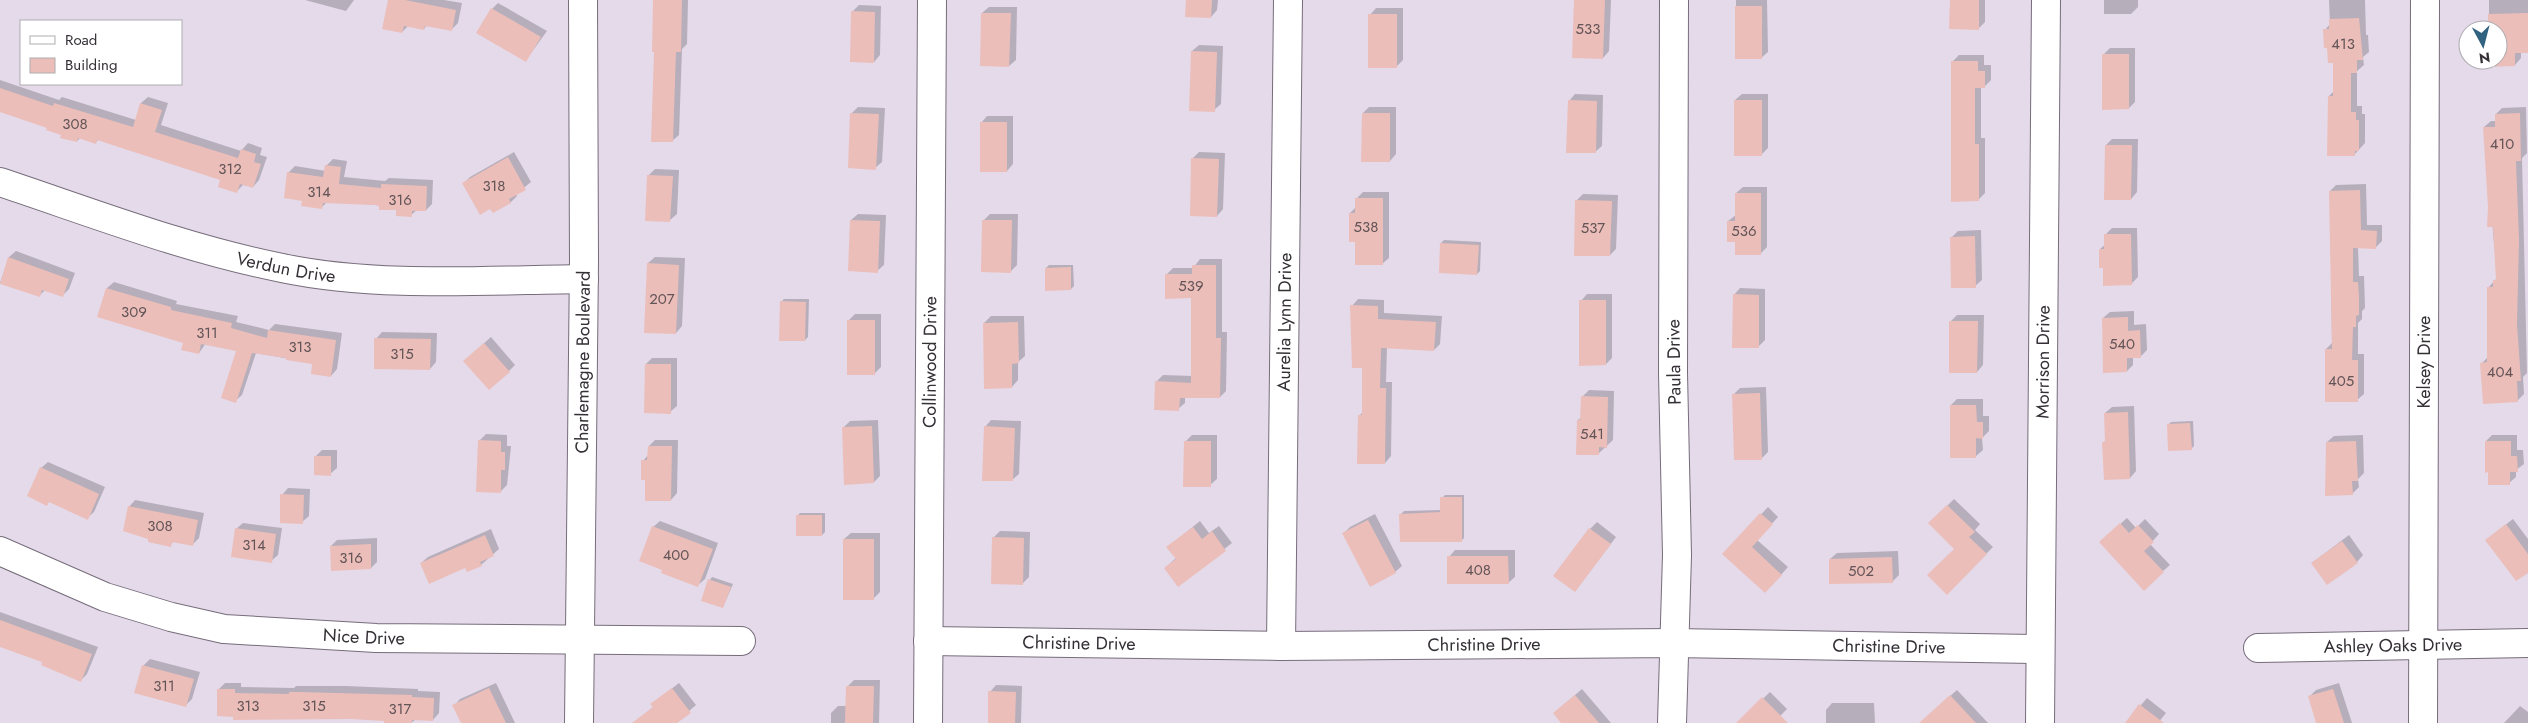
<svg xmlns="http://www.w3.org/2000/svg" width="2528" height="723" font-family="Jost,sans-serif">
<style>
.shadow{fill:#0003}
.building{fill:#ecbeb9}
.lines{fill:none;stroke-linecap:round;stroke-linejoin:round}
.minor-casing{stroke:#766d7b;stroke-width:30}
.minor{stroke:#fff;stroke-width:28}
.labels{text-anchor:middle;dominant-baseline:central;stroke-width:4.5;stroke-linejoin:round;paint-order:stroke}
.number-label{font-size:15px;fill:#625457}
.street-label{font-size:18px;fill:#343036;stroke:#fff}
</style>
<rect width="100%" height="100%" fill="#e4daea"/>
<!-- shadow -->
<g class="shadow">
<path d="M305 0H354L346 11Z"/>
<path d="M389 0H444L462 3 458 23 451 30 427 25 424 29 408 26 402 32Z"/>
<path d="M654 0H688L687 44 682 49 679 135 672 141 655 50Z"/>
<path d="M1187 0H1218L1217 10 1211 17Z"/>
<path d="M1575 0H1611L1609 51 1603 58Z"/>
<path d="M1736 0H1767L1768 52 1761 58H1736Z"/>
<path d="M1951 0H1985V22L1978 29Z"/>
<path d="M2104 0H2138V7L2131 14H2104Z"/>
<path d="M2329 0H2365L2366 35H2368L2369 52 2363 57 2364 65 2357 71V106H2362V114H2365V143L2354 155 2329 96 2334 91V62L2325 30 2330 24Z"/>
<path d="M2489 0H2528V51H2521V58L2515 65 2490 60H2498V30H2482L2489 22Z"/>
<path d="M498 3 547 31 526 60 492 9Z"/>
<path d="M859 5 881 6 880 55 874 62 852 12Z"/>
<path d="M989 7H1017L1016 60 1009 66 982 13Z"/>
<path d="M1376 8H1403V60L1397 66 1370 15Z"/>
<path d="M1199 45 1223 46 1221 104 1214 110 1192 51Z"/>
<path d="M2110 48H2135V102L2129 108 2103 55Z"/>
<path d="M1959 55H1984V65H1991V80L1984 87H1981V138H1985V193L1978 200 1952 62Z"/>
<path d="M0 80 59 100 62 97 136 120 141 103 148 97 168 103 161 125 241 151 248 143 262 148 260 155 267 157 259 180 253 187 243 185 237 191 221 179 99 139 96 142 80 138 77 141 48 127 0 111Z"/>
<path d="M1575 94 1603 95 1602 146 1595 152 1569 101Z"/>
<path d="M1742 94H1768V148L1761 155 1735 100Z"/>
<path d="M858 107 885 108 882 162 875 168 852 113Z"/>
<path d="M1369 107H1396V154L1390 161 1363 113Z"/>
<path d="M2526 107 2527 153 2522 158 2527 373 2523 377 2524 394 2517 401 2482 363 2488 357V288L2497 278 2484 127 2491 121H2496V114L2502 108Z"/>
<path d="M987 116H1013V164L1007 171 981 123Z"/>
<path d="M2112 139H2138L2137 192 2131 199 2106 145Z"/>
<path d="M514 152 531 182 516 194 517 196 511 202 493 212 464 183 470 177Z"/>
<path d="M1199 152 1225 153 1223 209 1217 216 1193 158Z"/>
<path d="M333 159 347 161 344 177 385 181 389 178 433 180 432 204 426 210H417L411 215 380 205 327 202 321 208 303 200 288 173 295 166 326 171V166Z"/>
<path d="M655 169 679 170 677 214 670 220 648 176Z"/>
<path d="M2366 184 2367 225H2382V241L2376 247H2358L2359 276H2364L2365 308 2362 311V319L2358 323V354H2364V394L2357 400 2326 349 2332 343 2330 191 2336 185Z"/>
<path d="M1743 187H1767V247L1760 254 1736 241 1728 221 1736 215V193Z"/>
<path d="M1363 192H1389V258L1382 264 1356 240 1350 213 1356 207V199Z"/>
<path d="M1583 194 1618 195 1616 249 1610 255 1577 200Z"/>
<path d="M858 214 886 215 884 265 877 271 851 220Z"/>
<path d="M990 214H1018L1017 265 1010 272 983 221Z"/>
<path d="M2112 228H2137L2138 277 2131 284 2104 267 2100 249 2106 244 2105 235Z"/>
<path d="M1981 230 1982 280 1975 286 1952 237 1958 231Z"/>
<path d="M1444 240 1481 242 1480 271 1477 274 1441 243Z"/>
<path d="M16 251 75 273 69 289 62 296 45 290 39 296 0 283 9 257Z"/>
<path d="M655 257 685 258 682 326 676 333 648 263Z"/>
<path d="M1200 259H1222V332H1227L1226 391 1220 397H1185V403L1178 409 1156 382 1163 375 1193 376 1192 297 1167 274 1173 268H1193Z"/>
<path d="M1049 265H1073L1074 286 1071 289 1046 268Z"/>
<path d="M114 282 177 301 176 304 238 316 236 322 269 330 275 324 342 333 337 369 331 376 313 363 256 353 242 395 235 401 238 350 206 343 199 353 184 342 99 316 107 288Z"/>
<path d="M1740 288 1765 289V340L1758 347 1734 295Z"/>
<path d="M1587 294H1612V358L1606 364 1581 301Z"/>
<path d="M784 299H809L808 337 805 340 781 302Z"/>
<path d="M1358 299 1384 300V313L1442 316 1440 344 1434 350 1387 347 1386 382H1392L1391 456 1385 463 1359 416 1363 412V366L1352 306Z"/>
<path d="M2134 311V325L2146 324 2147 350 2141 356 2133 357V365L2127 371 2103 318 2110 312Z"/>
<path d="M855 314H881V367L874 374 849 320Z"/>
<path d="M1957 315H1984L1983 365 1977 372 1950 322Z"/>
<path d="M991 316H1024L1025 356 1018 362V380L1012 387 984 323Z"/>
<path d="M382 332 437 333 436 362 430 369 376 339Z"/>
<path d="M491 337 515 365 509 371 472 354Z"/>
<path d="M652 358H677V406L670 412 646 364Z"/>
<path d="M1766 387 1768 452 1762 458 1733 395 1740 388Z"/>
<path d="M1589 390 1614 391 1613 440 1598 454 1578 420 1582 417V397Z"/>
<path d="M1957 399H1983V416H1989V431L1982 438 1983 450 1976 456 1951 405Z"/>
<path d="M2134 406 2136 471 2130 478 2103 443 2106 440 2105 413 2112 407Z"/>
<path d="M878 420 880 476 874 482 844 427 850 421Z"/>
<path d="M991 420 1021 421 1019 474 1012 480 985 427Z"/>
<path d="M2193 421 2194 446 2191 449 2168 425 2171 422Z"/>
<path d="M486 434 507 435V446H511L507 485 500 492 479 441Z"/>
<path d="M1192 435H1217V479L1210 485 1185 442Z"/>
<path d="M2363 435 2364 473 2358 479 2359 487 2352 494 2327 442 2334 436Z"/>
<path d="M2492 435H2517V450H2523L2524 464 2516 470V477L2509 483 2486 441Z"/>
<path d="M655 440H678L677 493 671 500 646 479 643 461 649 454V446Z"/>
<path d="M322 450H337V468L330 474 316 456Z"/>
<path d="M48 462 105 487 94 512 87 518 50 501 47 504 41 468Z"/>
<path d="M288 488 310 489 309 516 302 522 282 495Z"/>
<path d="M1445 495H1464V538L1461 541 1401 514 1404 511 1442 510V498Z"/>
<path d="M1954 499 1980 524 1975 530 1993 547 1947 593 1956 549 1930 523Z"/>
<path d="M135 500 204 513 199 538 192 545 174 541 170 545 149 538 129 507Z"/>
<path d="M1768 507 1778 517 1757 540 1788 567 1772 585 1724 554Z"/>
<path d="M800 513H825V532L822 535 797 516Z"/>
<path d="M1375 514 1402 566 1395 572 1343 534 1350 527Z"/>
<path d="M2127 518 2136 528 2145 519 2159 534 2150 544 2170 565 2163 571 2107 536Z"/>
<path d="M2513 519 2528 539V571L2486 540Z"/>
<path d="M660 521 718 543 705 579 698 585 663 569 653 527Z"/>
<path d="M1200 521 1209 533 1219 526 1232 543 1178 585 1165 568 1176 558 1168 547Z"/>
<path d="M1597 522 1616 537 1575 591 1590 529Z"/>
<path d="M243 523 282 528 278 555 271 561 236 529Z"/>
<path d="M491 529 499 549 481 565 466 566 421 563 428 557Z"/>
<path d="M1000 531 1030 532 1029 577 1023 583 993 538Z"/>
<path d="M851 533H880V592L873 599 844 539Z"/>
<path d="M2349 535 2363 555 2357 562 2312 563Z"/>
<path d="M377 538V562L371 568 331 546 337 540Z"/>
<path d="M1455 550H1515V577L1508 583 1449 557Z"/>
<path d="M1898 551 1899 575 1892 582 1830 559 1837 553Z"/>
<path d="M712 577 733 584 723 607 710 580Z"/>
<path d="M0 612 98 647 87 674 81 680 43 661 0 645Z"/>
<path d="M150 659 200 672 192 699 185 706 136 692 144 665Z"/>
<path d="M854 680H880L879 723H831V713L838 706H847V687Z"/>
<path d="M225 683H241V687L294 688 296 686H346L418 689V691L440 692 439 713 433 720 416 719 411 723 386 719H234L219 689Z"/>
<path d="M496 683 515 723H462L454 706 460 699Z"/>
<path d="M679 683 696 705 675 723H643L639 719 654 706 652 704Z"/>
<path d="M2339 683 2352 723H2317L2309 697 2316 690Z"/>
<path d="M996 685 1022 686 1021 723H989L990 692Z"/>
<path d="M1582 689 1611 723H1563L1561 707Z"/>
<path d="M1957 690 1988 723H1928L1931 713Z"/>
<path d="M1770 692 1787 709 1773 723H1738Z"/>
<path d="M2147 698 2166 713 2158 723H2126Z"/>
<path d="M1832 703H1874L1875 723H1826V710Z"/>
<path d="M2520 706 2528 712V723H2504Z"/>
</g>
<!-- building -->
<g class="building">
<path d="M388 0H405L456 10 452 31 425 26 424 30 404 26 402 33 382 29Z"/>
<path d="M653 0H682L681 52H676L673 142H651L654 52H652Z"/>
<path d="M1186 0H1212L1211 18 1185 17Z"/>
<path d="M1574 0H1605L1603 59 1572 58Z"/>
<path d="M1950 0H1979V30L1949 29Z"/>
<rect x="1735" y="6" width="27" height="53"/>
<path d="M491 8 541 37 526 62 476 33Z"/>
<path d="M851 11 875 12 874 63 850 62Z"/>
<path d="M981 13H1011L1009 67 980 66Z"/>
<path d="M2528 13V53H2515V66L2489 67V60H2498V30H2488V14Z"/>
<rect x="1368" y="14" width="29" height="54"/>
<path d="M2359 18 2363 60H2357V73H2351V112H2356V120H2359V151H2355V156H2327L2328 96H2333V63H2328L2327 48H2324L2323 29H2329V19Z"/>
<path d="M1191 51 1217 52 1215 112 1189 111Z"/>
<path d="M2102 54H2129V109L2102 110Z"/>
<path d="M1951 61H1978V71H1985V88H1975V144H1979V201L1951 202Z"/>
<path d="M0 88 53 106 54 103 133 127 140 103 162 110 155 132 238 158 241 149 256 154 254 162 261 164 253 188 240 184 237 193 218 187 220 180 97 140 96 144 78 138 77 142 60 138 61 135 46 130 47 128 0 112Z"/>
<path d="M1568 100 1597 101 1596 153H1566Z"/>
<rect x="1734" y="100" width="28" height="56"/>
<path d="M850 113 879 114 876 170 848 168Z"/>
<path d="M1362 113H1390V162H1361Z"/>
<path d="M2520 113 2521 161H2516L2519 240 2517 324 2521 381H2517L2518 402 2483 404 2480 363 2487 362V287H2493V280H2496L2493 227H2487L2488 207 2483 127H2495V114Z"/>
<rect x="980" y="122" width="27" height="50"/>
<path d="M2105 145H2132L2131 200H2104Z"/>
<path d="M508 157 526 190 509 199 511 203 493 213 490 209 480 215 462 183Z"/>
<path d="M1191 158 1219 159 1217 217 1190 216Z"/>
<path d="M325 165 341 167 339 184 381 188V184L427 186 426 211H412V217L396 216V210H379V206L374 205 323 203 322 209 301 206 302 201 284 198 287 172 323 177Z"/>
<path d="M647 175 673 176 670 222 645 221Z"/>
<path d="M2360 190 2361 230 2377 231 2376 249 2353 248V282H2358L2359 296V315L2356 316V327H2353L2352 360H2358V402H2325V349H2332L2329 191Z"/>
<path d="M1735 193H1761V255H1735V242H1727V221H1735Z"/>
<path d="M1355 198H1383V265H1355V242H1349V213H1355Z"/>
<path d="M1575 200 1612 201 1610 256H1574Z"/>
<path d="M850 220 880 221 878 273 848 271Z"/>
<path d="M982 220H1012L1011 273 981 272Z"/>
<path d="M2104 234H2131L2132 285 2103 286V268H2099V249H2104Z"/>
<path d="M1975 236 1976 288H1951L1950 237Z"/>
<path d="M1440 243 1479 245 1477 275 1439 273Z"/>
<path d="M8 257 69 279 63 297 42 290 40 297 0 284Z"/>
<path d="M647 263 679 265 676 334 644 333Z"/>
<path d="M1192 265H1216V338H1221L1220 398H1180L1179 411 1154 410 1155 381 1191 383V298L1165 299V274H1192Z"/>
<path d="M1071 267V290L1045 291V268Z"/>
<path d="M106 288 171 307V310L232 323 231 328 267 338 268 330 336 340 331 377 311 374 312 364 286 360V358L252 353 236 403 221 398 236 351 201 344 199 354 181 350 183 343 97 317Z"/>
<path d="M1733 294 1759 295V348H1732Z"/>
<path d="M1579 300H1606V365L1579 366Z"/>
<path d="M780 301 806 302 805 341H779Z"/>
<path d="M1350 305 1378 306V319L1436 322 1434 351 1381 348 1380 388H1386L1385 464H1357L1358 415H1362V368H1352Z"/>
<path d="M2128 317V331L2140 330 2141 358H2127V372L2103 373 2102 318Z"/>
<rect x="847" y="320" width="28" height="55"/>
<path d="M1949 321H1978L1977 373H1949Z"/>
<path d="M1018 322 1019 363 1012 364V388L984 389 983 323Z"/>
<path d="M374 338 431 339 430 370 374 369Z"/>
<path d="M484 343 510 372 489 390 463 361Z"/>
<path d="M645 364H671V414L644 413Z"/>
<path d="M1760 393 1762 460H1734L1732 394Z"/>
<path d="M1581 396 1608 397 1607 448 1599 447V455H1576L1577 420H1580Z"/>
<path d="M1950 405H1976L1977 422H1983V439L1976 438V458H1950Z"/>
<path d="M2128 412 2130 479 2104 480 2102 442H2105L2104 413Z"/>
<path d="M2190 423 2192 450 2168 451 2167 424Z"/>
<path d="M872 426 874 483 844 485 842 427Z"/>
<path d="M984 426 1015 428 1013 481H982Z"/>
<path d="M478 440 501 441V452H505V470H501V493L476 492Z"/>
<path d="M1184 441H1211V487H1183Z"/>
<path d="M2356 441 2358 481H2352L2353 495 2325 496 2326 442Z"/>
<path d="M2485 441H2511V456H2517L2518 472H2510V485H2488V472L2485 473Z"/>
<path d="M648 446H672L671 501H645V480H641V460H647Z"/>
<path d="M314 456H331V476L314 475Z"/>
<path d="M40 467 99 494 88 520 49 502 47 506 27 496Z"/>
<path d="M280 494 304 495 303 524 280 523Z"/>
<path d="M1440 497H1462V542H1400L1399 514 1440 512Z"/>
<path d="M1947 505 1975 532 1969 537 1987 554 1947 595 1927 575 1954 549 1928 523Z"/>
<path d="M128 506 198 520 193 546 172 542 171 547 148 542V539L123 531Z"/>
<path d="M1760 513 1773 524 1752 547 1782 575 1765 593 1722 554Z"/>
<rect x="796" y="515" width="26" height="21"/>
<path d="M1368 520 1396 573 1370 587 1342 533Z"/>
<path d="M2120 523 2129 533 2138 525 2154 542 2144 551 2164 572 2144 591 2099 542Z"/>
<path d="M2506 524 2528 554V573L2516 581 2485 540Z"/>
<path d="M652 526 713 549 698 587 661 573 662 570 639 561Z"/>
<path d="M1193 527 1202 539 1212 531 1226 551 1178 587 1164 568 1176 559 1166 547Z"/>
<path d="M235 528 276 534 272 563 231 557Z"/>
<path d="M1589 528 1611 544 1575 592 1553 576Z"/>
<path d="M485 535 494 556 480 562 482 566 467 572 465 568 429 584 420 563Z"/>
<path d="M992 537 1024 538 1023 585 991 584Z"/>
<rect x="843" y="539" width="31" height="61"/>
<path d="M2342 541 2358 563 2327 585 2311 563Z"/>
<path d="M371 544V569L331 571 330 546Z"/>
<path d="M1447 556H1508L1509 584H1447Z"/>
<path d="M1892 557 1893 583 1829 584V559Z"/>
<path d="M708 579 731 587 723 608 701 601Z"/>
<path d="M0 620 92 654 81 682 41 665 42 662 0 647Z"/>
<path d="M142 665 194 679 186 707 134 693Z"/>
<path d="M846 686H874L873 723H845Z"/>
<path d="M489 688 506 723H461L452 705Z"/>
<path d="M672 688 691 713 677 723H632L653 707 650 704Z"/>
<path d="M217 689H235V693L289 694V692H298L412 695V697L434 698 433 721 412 720V723H384V721L351 719 233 720V717L217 716Z"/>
<path d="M2333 689 2344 723H2316L2308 696Z"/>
<path d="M988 691 1016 692 1015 723H988Z"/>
<path d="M1575 695 1599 723H1561L1553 713Z"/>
<path d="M1950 695 1976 723H1919Z"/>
<path d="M1762 697 1788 723H1736Z"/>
<path d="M2139 704 2164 723H2125Z"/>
</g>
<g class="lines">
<defs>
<g id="minor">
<path id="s1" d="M0 182C93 213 186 249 282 268 377 288 487 280 584 279"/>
<path id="s2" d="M0 551 105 597 171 617 224 629 376 638 741 641"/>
<path id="s3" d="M928 641 1281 646 1673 643 2040 649"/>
<path id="s4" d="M1281 646 1288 0"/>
<path id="s5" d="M2258 648 2528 643"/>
<path id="s6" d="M579 723 584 262 583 0"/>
<path id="s7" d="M928 723 932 0"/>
<path d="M1672 723 1677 555 1673 373 1674 0"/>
<path id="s8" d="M2040 723 2046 0"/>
<path id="s9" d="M2423 723 2425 0"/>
</g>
</defs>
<!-- minor casing -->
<use href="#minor" class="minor-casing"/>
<!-- minor -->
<use href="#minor" class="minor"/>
</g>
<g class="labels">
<!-- number labels -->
<g class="number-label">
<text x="1588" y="29">533</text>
<text x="2343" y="44">413</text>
<text x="75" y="124">308</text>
<text x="2502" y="144">410</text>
<text x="230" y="169">312</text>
<text x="494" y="186">318</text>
<text x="319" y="192">314</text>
<text x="400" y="200">316</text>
<text x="1366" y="227">538</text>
<text x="1593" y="228">537</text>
<text x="1744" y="231">536</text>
<text x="1191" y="286">539</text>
<text x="662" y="299">207</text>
<text x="134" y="312">309</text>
<text x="207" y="333">311</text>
<text x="2122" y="344">540</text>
<text x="300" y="347">313</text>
<text x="402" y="354">315</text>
<text x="2500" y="372">404</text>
<text x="2341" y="381">405</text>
<text x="1592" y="434">541</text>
<text x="160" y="526">308</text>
<text x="254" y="545">314</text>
<text x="676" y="555">400</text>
<text x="351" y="558">316</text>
<text x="1478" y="570">408</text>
<text x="1861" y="571">502</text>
<text x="164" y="686">311</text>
<text x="248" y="706">313</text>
<text x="314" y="706">315</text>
<text x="400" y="709">317</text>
</g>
<!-- street labels -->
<g class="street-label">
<text stroke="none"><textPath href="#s1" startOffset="299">Verdun Drive</textPath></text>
<text stroke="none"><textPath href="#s4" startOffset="324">Aurelia Lynn Drive</textPath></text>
<text stroke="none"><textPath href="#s7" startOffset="361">Collinwood Drive</textPath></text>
<text stroke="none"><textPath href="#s8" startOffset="361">Morrison Drive</textPath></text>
<text stroke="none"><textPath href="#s9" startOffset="361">Kelsey Drive</textPath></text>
<text stroke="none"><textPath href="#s6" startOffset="361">Charlemagne Boulevard</textPath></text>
<text transform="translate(1674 362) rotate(-91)">Paula Drive</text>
<text stroke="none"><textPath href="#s2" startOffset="378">Nice Drive</textPath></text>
<text stroke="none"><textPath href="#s3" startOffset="151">Christine Drive</textPath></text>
<text stroke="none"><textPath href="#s3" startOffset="556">Christine Drive</textPath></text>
<text stroke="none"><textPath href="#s5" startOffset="135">Ashley Oaks Drive</textPath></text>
<text stroke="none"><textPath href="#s3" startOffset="961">Christine Drive</textPath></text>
</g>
</g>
<!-- legend -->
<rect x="20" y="20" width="162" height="65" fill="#ffffff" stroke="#aeacaf"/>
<rect x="30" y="36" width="25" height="8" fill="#ffffff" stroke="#aeacaf"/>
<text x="65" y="45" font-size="15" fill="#343036">Road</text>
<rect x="30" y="58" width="25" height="15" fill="#ecbeb9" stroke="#aeacaf"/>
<text x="65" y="70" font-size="15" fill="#343036">Building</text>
<!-- north arrow -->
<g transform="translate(2483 45) rotate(173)"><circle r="24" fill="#ffffff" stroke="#aeacaf"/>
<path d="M0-4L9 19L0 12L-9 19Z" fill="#316280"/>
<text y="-8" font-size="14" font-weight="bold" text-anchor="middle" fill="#343036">N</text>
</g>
</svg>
